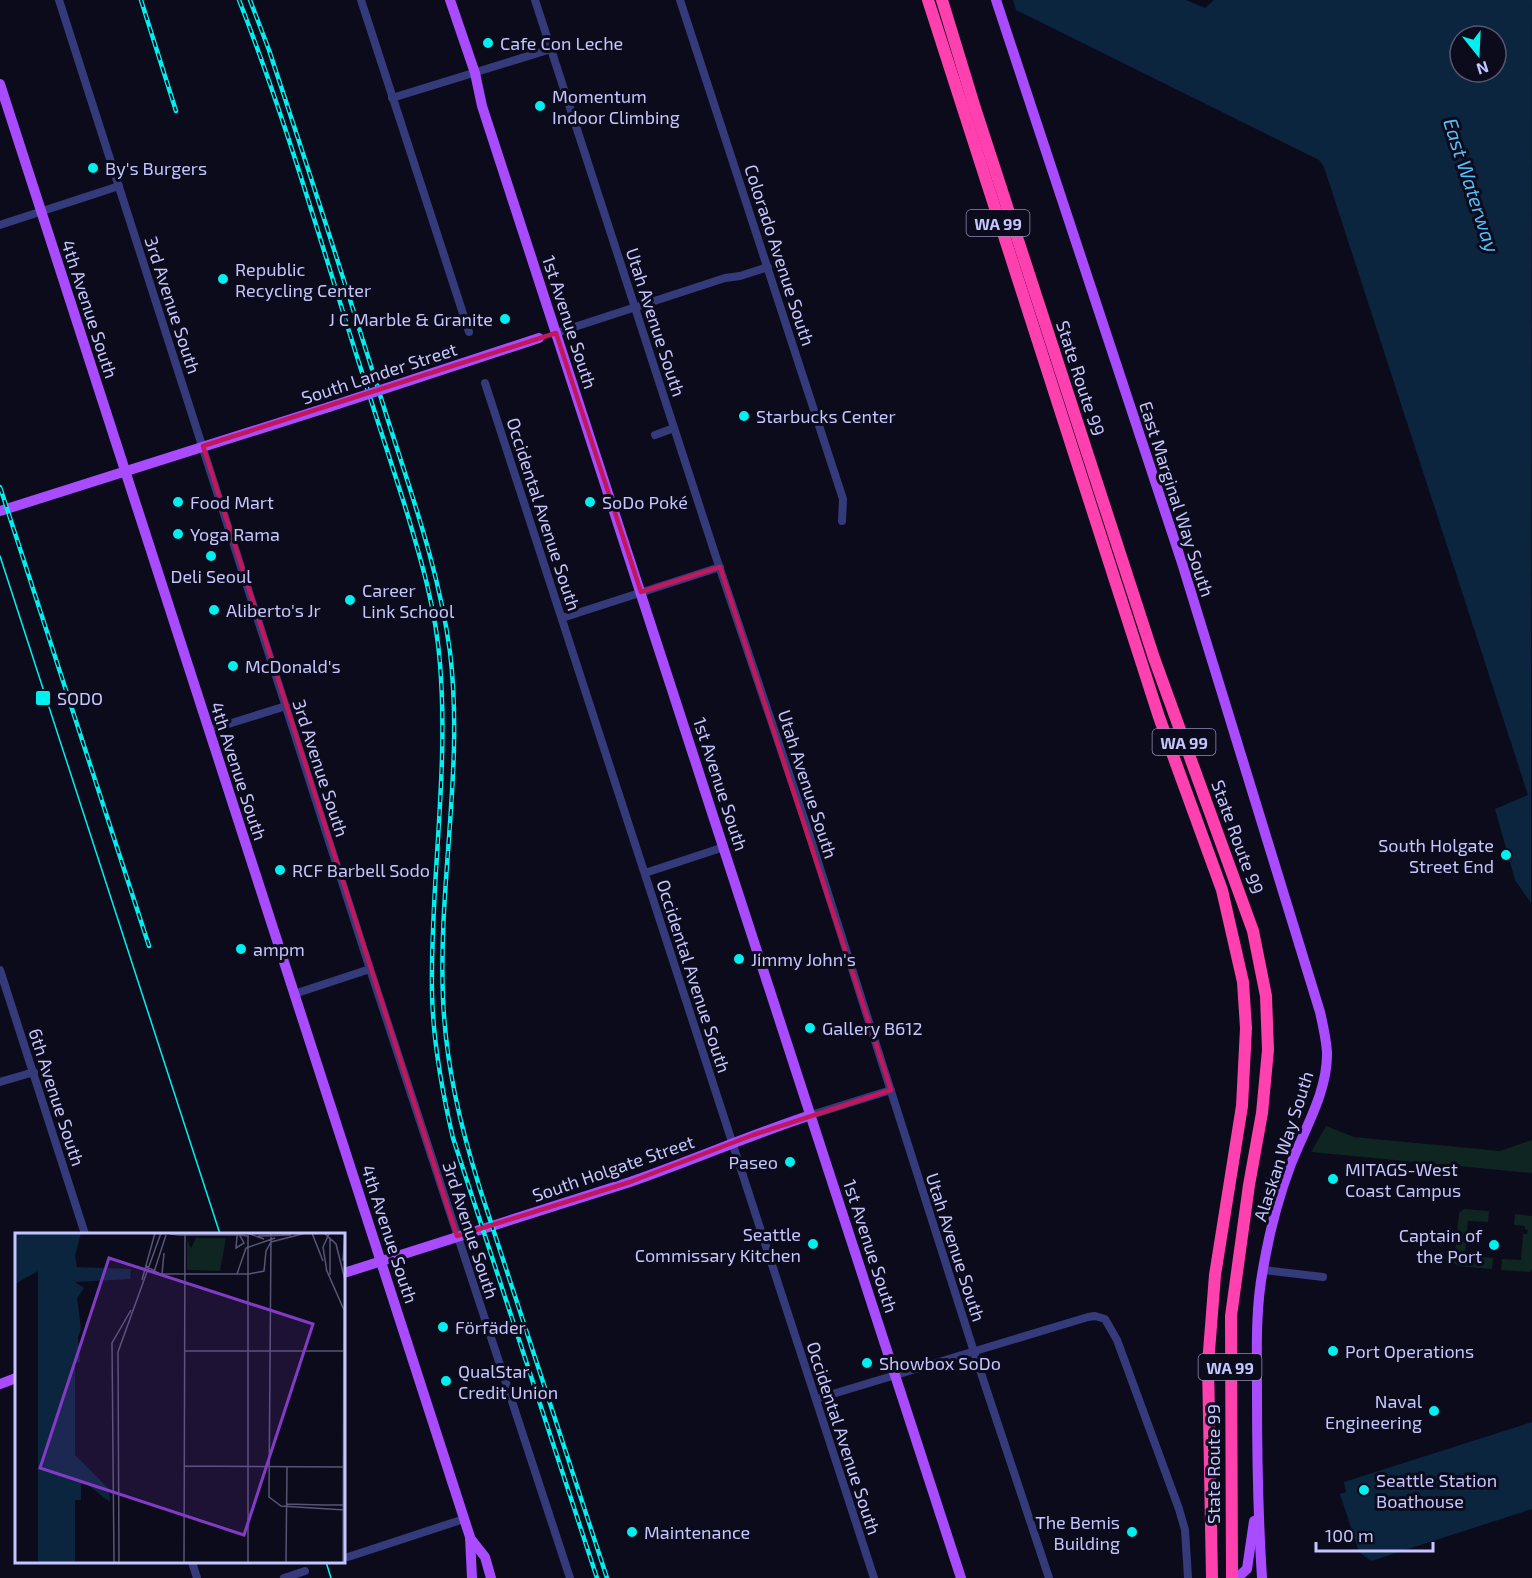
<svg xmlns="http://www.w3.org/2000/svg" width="1532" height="1578" font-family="'Exo 2',sans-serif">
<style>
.green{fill:#0e2522}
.water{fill:#0b253f;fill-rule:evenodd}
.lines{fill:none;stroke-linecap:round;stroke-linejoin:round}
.minor{stroke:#353a7b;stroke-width:8}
.major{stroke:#a94cff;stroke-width:10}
.highway{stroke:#ff40af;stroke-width:12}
.tram{stroke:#00f0ef;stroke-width:1.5}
.rail-casing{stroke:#00f0ef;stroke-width:4.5}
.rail{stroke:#0c0b1b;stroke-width:2;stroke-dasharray:7;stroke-linecap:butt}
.major-bridge{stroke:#a94cff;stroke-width:10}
.marked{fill:none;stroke:#c2185b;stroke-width:4.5;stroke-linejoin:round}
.poi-dot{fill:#00f0ef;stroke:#0c0b1b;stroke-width:2}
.labels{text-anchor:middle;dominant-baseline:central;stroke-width:6;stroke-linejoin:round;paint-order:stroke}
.shield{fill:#0c0b1b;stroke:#8e8dbb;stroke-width:1.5}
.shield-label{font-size:16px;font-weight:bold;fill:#c5c5ff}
.poi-label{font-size:18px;fill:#c5c5ff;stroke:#0c0b1b;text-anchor:start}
.street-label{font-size:18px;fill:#c5c5ff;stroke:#0c0b1b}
.water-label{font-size:20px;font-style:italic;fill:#53c1ff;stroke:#0c0b1b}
.inset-road{fill:none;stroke:#565576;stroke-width:1.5}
.view{fill:#823bc5;fill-opacity:0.15;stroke:#823bc5;stroke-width:3}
.inset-edge{fill:none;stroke:#c5c5ff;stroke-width:3}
</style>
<rect width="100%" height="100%" fill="#0c0b1b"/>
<!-- green -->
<g class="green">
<path d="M1326 1126 1354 1137 1500 1151 1532 1140V1173L1311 1152Z"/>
<path d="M1464 1209 1489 1211 1488 1222 1468 1221 1465 1255 1493 1258 1492 1269 1458 1266 1454 1263 1459 1213Z"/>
<path d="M1515 1214 1532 1216V1269L1530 1272 1501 1270 1502 1259 1521 1260 1523 1234H1527L1528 1230 1525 1229V1226L1514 1225Z"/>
</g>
<!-- water -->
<g class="water">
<path d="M1013 0H1186L1205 8 1214 0H1532L1531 903 1515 880 1495 809 1528 795 1324 167 1319 160 1016 10ZM1460 36H1496V72H1460Z"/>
<path d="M1532 1422V1509L1371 1561 1359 1552 1340 1494 1346 1492 1344 1482Z"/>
</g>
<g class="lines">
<!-- minor -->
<g class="minor">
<path d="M59 0 370 969 570 1578"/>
<path d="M361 0 469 332"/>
<path d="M535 0 716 557 805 821 974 1352 1049 1578"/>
<path d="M680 0 843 499 842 521"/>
<path d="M392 98 551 49"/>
<path d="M0 225 119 186"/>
<path d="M556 333 725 278 740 276 768 267"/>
<path d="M485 383 874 1578"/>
<path d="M655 435 674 428"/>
<path d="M562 618 720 567"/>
<path d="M209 730 286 706"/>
<path d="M645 873 724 847"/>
<path d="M0 970 85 1234"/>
<path d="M294 994 370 969"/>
<path d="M0 1082 34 1072"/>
<path d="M811 1115 891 1090"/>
<path d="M1263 1270 1323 1277"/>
<path d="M816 1399 1088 1317 1095 1316 1105 1319 1117 1340 1179 1509 1185 1530 1188 1578"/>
<path d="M348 1557 464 1519"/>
<path d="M192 1562 197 1578"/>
<path d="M284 1578 305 1571"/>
</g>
<!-- major -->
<g class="major">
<path d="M450 0 475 73 482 106 961 1578"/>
<path d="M996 0 1182 563 1320 1012C1323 1025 1326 1038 1327 1052 1328 1091 1305 1128 1291 1164 1278 1198 1269 1234 1263 1269 1255 1311 1257 1354 1257 1396 1257 1457 1258 1517 1262 1578"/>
<path d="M0 84 470 1537 472 1578"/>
<path d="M0 511 329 407"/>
<path d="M344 1273 630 1182C691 1161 750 1135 811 1115"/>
<path d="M0 1384 16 1378"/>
<path d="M470 1538 485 1557 491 1578"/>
<path d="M1237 1578 1247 1569 1254 1521"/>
</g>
<!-- highway -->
<g class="highway">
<path d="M928 0 1159 717 1222 890 1243 982 1246 1028 1242 1106 1215 1275 1208 1364 1212 1578"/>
<path d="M942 0 974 105 1154 658 1253 931 1266 996 1268 1050 1262 1113 1249 1185 1231 1316 1232 1578"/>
</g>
<!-- tram -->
<g class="tram">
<path d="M0 556 220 1234"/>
<path d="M326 1562 331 1578"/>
</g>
<defs>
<g id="rail">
<path d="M141 0 176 111"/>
<path d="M239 0C285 117 321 243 359 363 374 410 389 457 404 503 420 556 436 608 440 664 449 774 430 883 432 993 433 1042 442 1091 453 1138L597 1578"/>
<path d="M250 0 269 50C309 171 348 292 386 414 411 493 439 570 450 652 464 768 438 883 443 999 446 1066 460 1125 480 1189L607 1578"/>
<path d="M0 487 149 946"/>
</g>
</defs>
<!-- rail casing -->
<use href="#rail" class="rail-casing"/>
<!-- rail -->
<use href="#rail" class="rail"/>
<!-- major-bridge -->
<path class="major-bridge" d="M329 407 539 338"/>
</g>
<!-- marked area -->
<path class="marked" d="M556 333 641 592 720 567 891 1090 753 1135 630 1182 457 1236 203 446Z"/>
<!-- markers -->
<g class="poi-dot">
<circle cx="488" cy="43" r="6"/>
<circle cx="540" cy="106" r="6"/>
<circle cx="93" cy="168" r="6"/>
<circle cx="223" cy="279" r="6"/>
<circle cx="505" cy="319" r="6"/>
<circle cx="744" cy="416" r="6"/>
<circle cx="178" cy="502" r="6"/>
<circle cx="590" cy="502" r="6"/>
<circle cx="178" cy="534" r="6"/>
<circle cx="211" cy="556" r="6"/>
<circle cx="350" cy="600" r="6"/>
<circle cx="214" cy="610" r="6"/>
<circle cx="233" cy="666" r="6"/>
<rect x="35" y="690" width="16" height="16" rx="3"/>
<circle cx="1506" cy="855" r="6"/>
<circle cx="280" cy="870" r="6"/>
<circle cx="241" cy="949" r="6"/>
<circle cx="739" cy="959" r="6"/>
<circle cx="810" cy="1028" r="6"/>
<circle cx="790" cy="1162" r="6"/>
<circle cx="1333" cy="1179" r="6"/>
<circle cx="813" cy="1244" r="6"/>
<circle cx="1494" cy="1245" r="6"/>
<circle cx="443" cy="1327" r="6"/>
<circle cx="1333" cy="1351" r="6"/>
<circle cx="867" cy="1363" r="6"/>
<circle cx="446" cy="1381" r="6"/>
<circle cx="1434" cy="1411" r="6"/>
<circle cx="1364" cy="1490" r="6"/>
<circle cx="632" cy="1532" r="6"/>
<circle cx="1132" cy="1532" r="6"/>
</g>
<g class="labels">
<!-- shield labels -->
<g class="shield">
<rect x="966.5" y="210" width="63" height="26" rx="4.5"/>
<rect x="1152.5" y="729" width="63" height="26" rx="4.5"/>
<rect x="1198.5" y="1354" width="63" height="26" rx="4.5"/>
</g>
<g class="shield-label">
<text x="998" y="223">WA 99</text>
<text x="1184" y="742">WA 99</text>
<text x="1230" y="1367">WA 99</text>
</g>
<!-- poi labels -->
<g class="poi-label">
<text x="500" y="43">Cafe Con Leche</text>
<text x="552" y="96">Momentum<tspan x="552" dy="21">Indoor Climbing</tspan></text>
<text x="105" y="168">By's Burgers</text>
<text x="235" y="269">Republic<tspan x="235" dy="21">Recycling Center</tspan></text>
<text x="493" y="319" text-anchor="end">J C Marble &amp; Granite</text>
<text x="756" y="416">Starbucks Center</text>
<text x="190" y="502">Food Mart</text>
<text x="602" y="502">SoDo Poké</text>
<text x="190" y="534">Yoga Rama</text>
<text x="211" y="576" text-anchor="middle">Deli Seoul</text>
<text x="362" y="590">Career<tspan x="362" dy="21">Link School</tspan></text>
<text x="226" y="610">Aliberto's Jr</text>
<text x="245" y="666">McDonald's</text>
<text x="57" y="698">SODO</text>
<text x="1494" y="845" text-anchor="end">South Holgate<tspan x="1494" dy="21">Street End</tspan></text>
<text x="292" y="870">RCF Barbell Sodo</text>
<text x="253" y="949">ampm</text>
<text x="751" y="959">Jimmy John's</text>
<text x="822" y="1028">Gallery B612</text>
<text x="778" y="1162" text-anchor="end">Paseo</text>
<text x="1345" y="1169">MITAGS-West<tspan x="1345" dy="21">Coast Campus</tspan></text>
<text x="801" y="1234" text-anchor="end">Seattle<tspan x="801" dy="21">Commissary Kitchen</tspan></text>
<text x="1482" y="1235" text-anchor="end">Captain of<tspan x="1482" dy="21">the Port</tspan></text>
<text x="455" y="1327">Förfäder</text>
<text x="1345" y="1351">Port Operations</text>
<text x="879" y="1363">Showbox SoDo</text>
<text x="458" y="1371">QualStar<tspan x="458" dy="21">Credit Union</tspan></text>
<text x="1422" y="1401" text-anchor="end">Naval<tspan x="1422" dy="21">Engineering</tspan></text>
<text x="1376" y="1480">Seattle Station<tspan x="1376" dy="21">Boathouse</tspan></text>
<text x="1120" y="1522" text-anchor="end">The Bemis<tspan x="1120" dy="21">Building</tspan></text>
<text x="644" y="1532">Maintenance</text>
</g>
<!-- street labels -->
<g class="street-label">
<text transform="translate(780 255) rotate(72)">Colorado Avenue South</text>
<text transform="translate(173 305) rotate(72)">3rd Avenue South</text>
<text transform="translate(90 309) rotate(72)">4th Avenue South</text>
<text transform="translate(570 322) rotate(72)">1st Avenue South</text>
<text transform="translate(656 322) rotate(72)">Utah Avenue South</text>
<text transform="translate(379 373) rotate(-18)">South Lander Street</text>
<text transform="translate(1081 378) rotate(72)">State Route 99</text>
<text transform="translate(1177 499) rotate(72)">East Marginal Way South</text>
<text transform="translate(544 514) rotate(72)">Occidental Avenue South</text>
<text transform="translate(321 768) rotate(72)">3rd Avenue South</text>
<text transform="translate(239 771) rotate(72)">4th Avenue South</text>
<text transform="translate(721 784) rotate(72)">1st Avenue South</text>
<text transform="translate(808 784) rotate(72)">Utah Avenue South</text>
<text transform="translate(1238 837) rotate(70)">State Route 99</text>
<text transform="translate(694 976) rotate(72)">Occidental Avenue South</text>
<text transform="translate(57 1097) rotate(72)">6th Avenue South</text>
<text transform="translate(1283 1146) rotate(-72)">Alaskan Way South</text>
<text transform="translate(613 1168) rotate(-19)">South Holgate Street</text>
<text transform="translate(471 1230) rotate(72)">3rd Avenue South</text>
<text transform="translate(390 1234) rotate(72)">4th Avenue South</text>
<text transform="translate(871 1246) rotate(72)">1st Avenue South</text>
<text transform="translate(956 1247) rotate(72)">Utah Avenue South</text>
<text transform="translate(844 1438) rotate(72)">Occidental Avenue South</text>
<text transform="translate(1213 1464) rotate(-90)">State Route 99</text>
</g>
<!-- water labels -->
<g class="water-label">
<text transform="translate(1472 185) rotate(72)">East Waterway</text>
</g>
</g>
<!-- overview -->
<g transform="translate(15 1233)">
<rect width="330" height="330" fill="#0c0b1b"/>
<path d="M181 5H211L205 38 172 37V7L176 15Z" fill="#0e2522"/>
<path d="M0 0H66L60 23 62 34 116 36 115 46 60 49 69 55 62 65 66 96 63 104 65 129 60 130V222L94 256 95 269 69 249 66 251V267H60V330H23V38L0 51Z" fill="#0b253f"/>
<path class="inset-road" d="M232 0 249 6M256 0 254 264 266 273 330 277M297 0 308 28M309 0 321 11 330 47M155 1 164 2H224L225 3 229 10 221 15 222 3 223 2H224L234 3M243 3 276 2M315 6V42M328 28 330 0M131 33 145 41H234M311 36 329 77 328 330M139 39 151 2M312 39 308 14 314 1M147 41 149 20M222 41 231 15 260 5M234 41 249 38 251 18 256 9 291 0M127 47 140 0M170 118H330M170 233 329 234M271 271 308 272M305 272H330M99 330 97 110 116 77M104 330 103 119 146 0M169 330 170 0M233 330V3M271 330 272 234"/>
<path class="view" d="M94 25 298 91 229 302 25 235Z"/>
<rect width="330" height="330" class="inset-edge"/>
</g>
<!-- north arrow -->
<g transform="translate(1478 54) rotate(162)"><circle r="28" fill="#0c0b1b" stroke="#565576" stroke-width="1.5"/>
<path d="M0-4.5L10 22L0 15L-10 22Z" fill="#00f0ef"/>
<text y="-9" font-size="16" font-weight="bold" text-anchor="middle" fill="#c5c5ff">N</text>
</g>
<!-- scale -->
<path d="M1316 1542v9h117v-9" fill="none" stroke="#c5c5ff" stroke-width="3"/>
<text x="1325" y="1542" font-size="18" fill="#c5c5ff" stroke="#0c0b1b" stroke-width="4.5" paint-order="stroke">100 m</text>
</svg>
